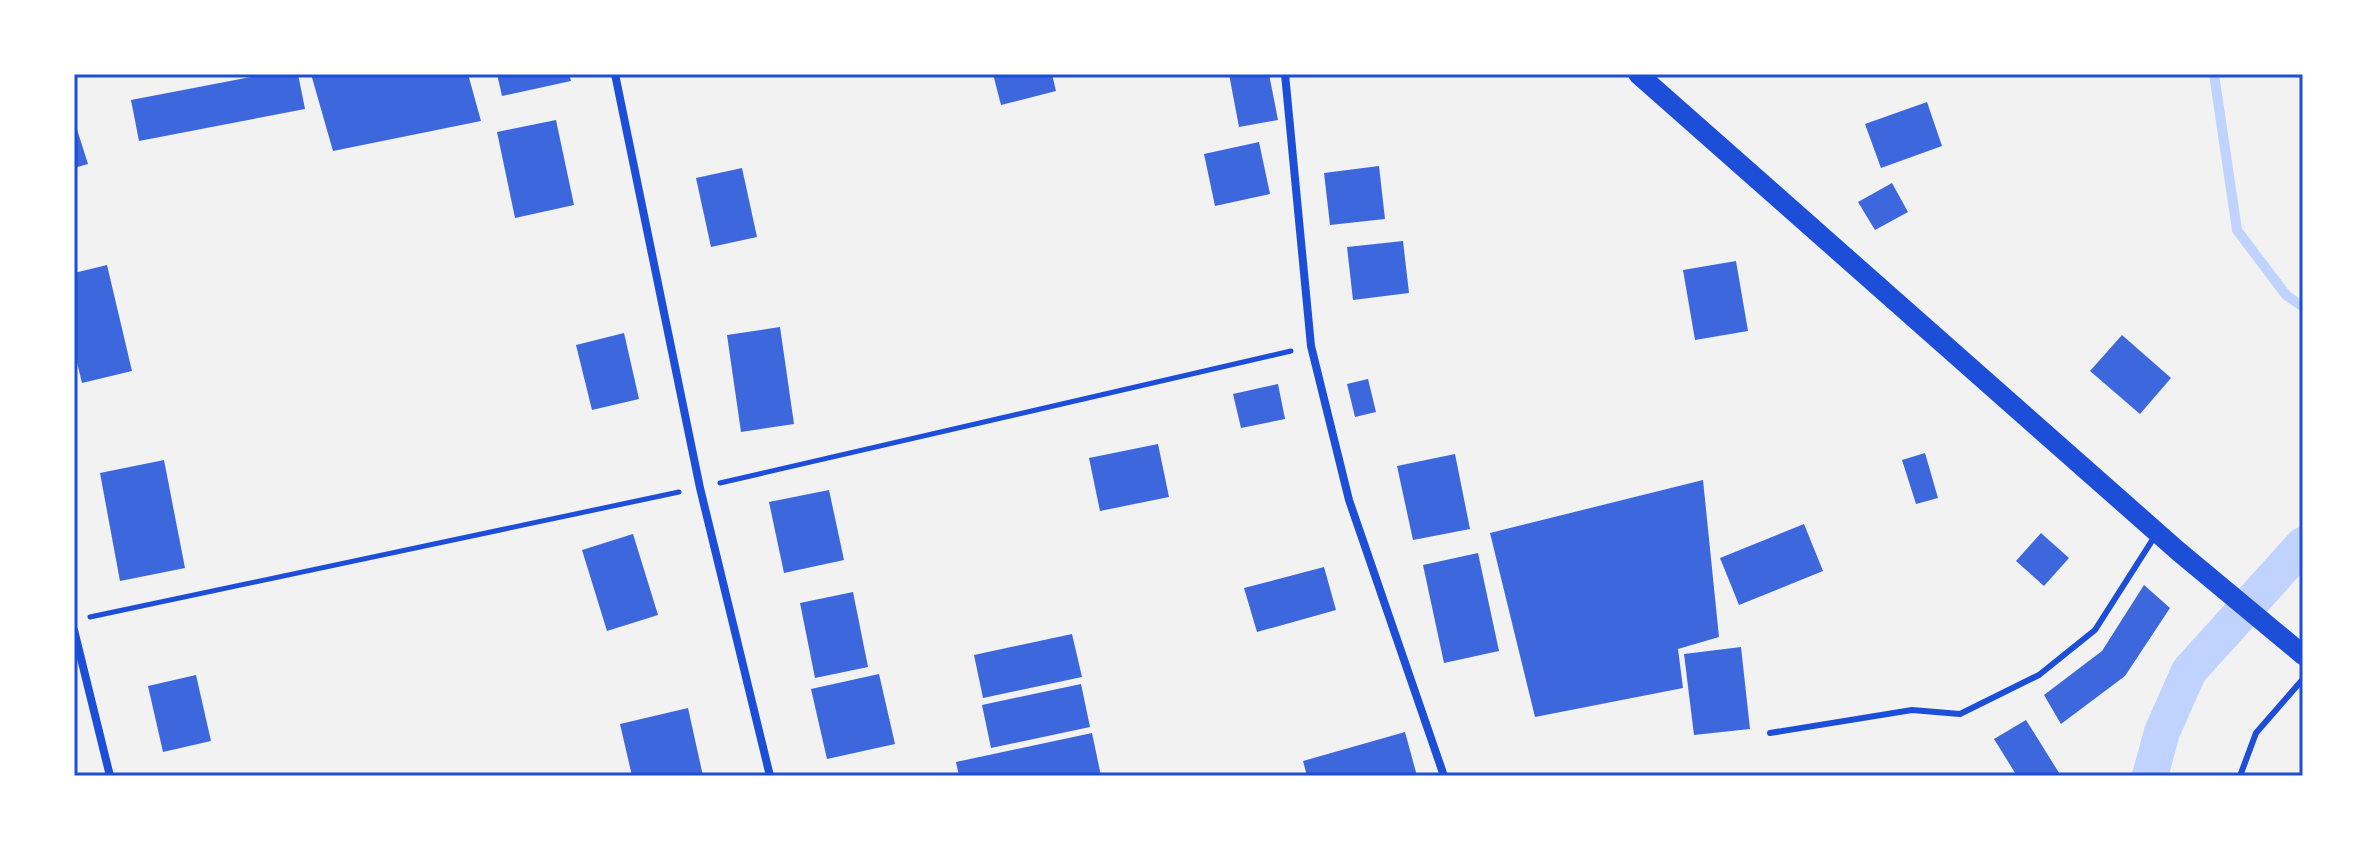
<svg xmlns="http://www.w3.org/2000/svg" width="2377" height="850" font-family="'Open Sans',sans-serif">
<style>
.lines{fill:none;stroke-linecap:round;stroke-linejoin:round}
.stream{stroke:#bfd3fe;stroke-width:10}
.canal{stroke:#bfd3fe;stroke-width:36}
.building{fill:#3d67dc}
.path{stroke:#1d4ed8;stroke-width:5}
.service{stroke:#1d4ed8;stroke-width:6}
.minor{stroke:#1d4ed8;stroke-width:8}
.primary{stroke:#1d4ed8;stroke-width:20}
.neatline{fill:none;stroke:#1d4ed8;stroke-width:3}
</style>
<rect width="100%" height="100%" fill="#f2f2f2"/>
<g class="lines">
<!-- stream -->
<path class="stream" d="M2214 74 2237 230 2286 295 2303 307"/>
<!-- canal -->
<path class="canal" d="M2150 776 2162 732 2189 671 2303 545"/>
</g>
<!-- building -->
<g class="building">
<path d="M267 74H298L305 109 139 141 131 100Z"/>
<path d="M311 74H468L481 121 333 151Z"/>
<path d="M497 74H569L571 81 502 96Z"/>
<path d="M993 74H1052L1056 91 1001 105Z"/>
<path d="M1229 74H1269L1278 120 1239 127Z"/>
<path d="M1927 102 1942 146 1881 168 1865 124Z"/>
<path d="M74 120 88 164 74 168Z"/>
<path d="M556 120 574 205 515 218 497 132Z"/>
<path d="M1259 142 1270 194 1215 206 1204 154Z"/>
<path d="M1379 166 1385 219 1330 225 1324 173Z"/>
<path d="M742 168 757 237 711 247 696 178Z"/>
<path d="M1892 183 1908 212 1875 230 1858 202Z"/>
<path d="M1403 241 1409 293 1353 300 1347 247Z"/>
<path d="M1736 261 1748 331 1695 340 1683 270Z"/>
<path d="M107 265 132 371 82 383 74 350V273Z"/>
<path d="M780 327 794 424 741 432 727 335Z"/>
<path d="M624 333 639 399 592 410 576 345Z"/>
<path d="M2122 335 2171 378 2140 414 2090 371Z"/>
<path d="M1368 379 1376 412 1355 417 1347 384Z"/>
<path d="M1278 384 1285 419 1241 428 1233 394Z"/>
<path d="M1158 444 1169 497 1100 511 1089 458Z"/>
<path d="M1925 453 1938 498 1916 504 1902 460Z"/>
<path d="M1455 454 1470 529 1413 540 1397 466Z"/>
<path d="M164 460 185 568 120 581 100 473Z"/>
<path d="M1703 480 1719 637 1678 649 1683 688 1535 717 1490 533Z"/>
<path d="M829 490 844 560 784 573 769 502Z"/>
<path d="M1804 524 1823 571 1739 605 1720 558Z"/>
<path d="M2041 533 2069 558 2044 586 2016 561Z"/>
<path d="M633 534 658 615 607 631 582 550Z"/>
<path d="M1478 553 1499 651 1444 663 1423 565Z"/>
<path d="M1324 567 1336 610 1257 632 1244 588Z"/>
<path d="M2144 585 2170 608 2125 676 2061 724 2044 695 2102 651Z"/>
<path d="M853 592 868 667 815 678 800 603Z"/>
<path d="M1072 634 1082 677 983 698 974 655Z"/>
<path d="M1741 647 1750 729 1694 735 1684 654Z"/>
<path d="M879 674 895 744 827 759 811 689Z"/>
<path d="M196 675 211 741 163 752 148 686Z"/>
<path d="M1081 684 1090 727 991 748 982 705Z"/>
<path d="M688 708 703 776H632L620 724Z"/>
<path d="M2026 720 2061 776H2017L1994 739Z"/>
<path d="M1405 732 1417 776H1307L1303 761Z"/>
<path d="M1092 733 1101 776H959L956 762Z"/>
</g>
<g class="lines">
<!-- path -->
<g class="path">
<path d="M720 483 1291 351"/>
<path d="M90 617 679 492"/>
</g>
<!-- service -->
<g class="service">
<path d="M1770 733 1912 710 1960 714 2039 675 2095 630 2155 536"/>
<path d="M2240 776 2256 733 2303 679"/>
</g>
<!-- minor -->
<g class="minor">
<path d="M615 74 700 488 770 776"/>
<path d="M1285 74 1311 346 1349 500 1444 776"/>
<path d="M74 630 110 776"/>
</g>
<!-- primary -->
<path class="primary" d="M1638 74 2178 551 2303 655"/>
</g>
<!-- border -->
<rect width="2377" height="850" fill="none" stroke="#ffffff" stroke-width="152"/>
<rect x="76" y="76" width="2225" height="698" class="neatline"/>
</svg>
